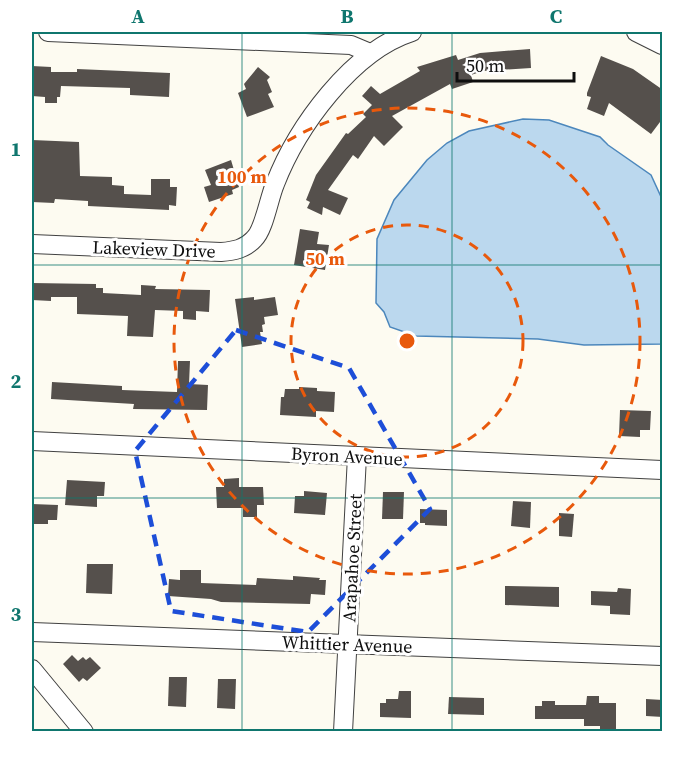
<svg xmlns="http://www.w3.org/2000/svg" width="694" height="763" font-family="'Source Serif 4',serif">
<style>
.water{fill:#bbd8ee;stroke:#4c87bc;stroke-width:1.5}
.building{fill:#55504c}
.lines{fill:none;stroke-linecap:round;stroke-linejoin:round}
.minor-casing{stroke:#414141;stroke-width:20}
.minor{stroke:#fff;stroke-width:18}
.marked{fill:none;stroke:#1d4ed8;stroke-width:4.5;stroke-dasharray:12 8;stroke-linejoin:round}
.grid{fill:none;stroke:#0f766e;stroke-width:1.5;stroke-opacity:0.55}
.ring{fill:none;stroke:#e8590c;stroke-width:3;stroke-dasharray:10 8}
.labels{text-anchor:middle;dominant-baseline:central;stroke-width:6;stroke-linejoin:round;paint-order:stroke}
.street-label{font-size:18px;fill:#0e0e0e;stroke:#fff}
.centre{fill:#e8590c;stroke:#fff;stroke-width:3}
.ring-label{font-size:18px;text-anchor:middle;font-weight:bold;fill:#e8590c;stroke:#fff;stroke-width:6;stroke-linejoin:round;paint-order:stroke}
.neatline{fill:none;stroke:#0f766e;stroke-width:2}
.grid-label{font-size:20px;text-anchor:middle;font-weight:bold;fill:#0f766e}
</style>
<rect width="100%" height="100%" fill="#fdfbf1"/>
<!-- water -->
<path class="water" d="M523 119 549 120 600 137 608 145 651 175 662 199V344L584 345 538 339 416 336 390 327 384 312 376 303 377 239 394 200 427 160 447 143 469 131Z"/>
<!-- building -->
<g class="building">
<path d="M530 49 531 68 483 71 471 75 473 82 452 89 450 84 392 116 403 127 384 146 374 136 358 159 353 155 328 190 348 198 340 215 323 207 322 215 307 208 310 202 306 200 316 175 346 133 348 134 366 117 363 114 372 105 362 96 371 86 380 94 420 71 417 67 456 55 458 60 480 53Z"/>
<path d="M601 56 633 69 663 90V118L651 134 609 103 604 116 587 109 591 97 587 96V93Z"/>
<path d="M32 66 51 67V72H77V69L170 73 169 97 130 95V88L61 86 60 97H57V103H45V97L32 96Z"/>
<path d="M258 67 270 77 267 80 272 92 268 94 274 107 247 117 238 93 246 89 244 84Z"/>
<path d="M32 140 79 142 80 176 112 177V185L124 186V194L151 195V179H170V187H177L176 206 169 205V210L88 206V201L55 199 54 203 32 202Z"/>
<path d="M231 160 239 187 232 190 233 194 209 202 204 187 211 185 205 170Z"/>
<path d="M300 229 319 232 317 244 329 245 325 270 294 265Z"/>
<path d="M32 283 96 284V288H103V293L141 295V285L156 286 155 289 210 290 209 312 196 311V320L183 319V311L155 310 153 337 127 336 128 316 77 314V297H51V301L32 300Z"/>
<path d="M254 297V300L275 297 278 315 264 317 265 324 262 325 263 332H260L262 344 242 347 235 299Z"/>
<path d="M178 361H190L189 384 208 385 207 410 133 409 134 404 51 399 52 382 122 386V390L177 392Z"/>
<path d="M299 387 317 388V391L335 392 334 412 316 411V417L280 415 281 397H284L285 389H299Z"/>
<path d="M620 410 651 411 650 430H640V437L619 436Z"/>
<path d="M239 478V487H263L264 505H257V517H243V508H217L216 487H224V479Z"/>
<path d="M67 480 105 482 104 496H97V507L65 505Z"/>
<path d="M304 491 327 493 325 515 294 513 295 496H304Z"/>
<path d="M383 492H404L403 519H382Z"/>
<path d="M513 501 531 502 530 528 511 526Z"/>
<path d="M32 504 58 505 57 520H48V524H32Z"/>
<path d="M420 509 447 510V526L425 525V523H420Z"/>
<path d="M559 513 574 514 572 537 559 536Z"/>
<path d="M87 564H113L112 594 86 593Z"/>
<path d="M180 570H201V583L256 585 257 578 293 580V576L320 578 319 580H326L325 595 311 594 310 604 221 602 211 599 168 596 169 579 180 580Z"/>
<path d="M505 586 559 587V607L505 605Z"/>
<path d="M618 588 631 589 630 615 610 614V606L591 605V591L617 592Z"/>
<path d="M72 655 78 661 83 657 86 660 90 657 101 668 87 681 83 678 79 682 63 664Z"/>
<path d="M169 677H187L186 707 168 706Z"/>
<path d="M218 679H236L235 709 217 708Z"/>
<path d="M399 691H411V718L380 717V703H386V699H398Z"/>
<path d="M587 696H599V703H616V730H600V726H584V719H535V706H542V701H555V705H586Z"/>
<path d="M449 697 484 698V715L448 714Z"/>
<path d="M646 699 663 700V717L646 716Z"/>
</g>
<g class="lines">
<defs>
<g id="minor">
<path d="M48 32 351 45 370 53"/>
<path d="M636 32 662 45"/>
<path d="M32 244 221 252C234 251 245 249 254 239 264 230 269 198 275 184 297 127 352 51 412 32"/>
<path d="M32 441 662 470"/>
<path d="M32 632 662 656"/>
<path d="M32 669 84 732"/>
<path d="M343 732 357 456"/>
</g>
</defs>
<!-- minor casing -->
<use href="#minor" class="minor-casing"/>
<!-- minor -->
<use href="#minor" class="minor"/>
</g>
<!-- marked area -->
<path class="marked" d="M236 330 349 368 430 509 308 632 171 611 135 451Z"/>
<!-- grid -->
<path class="grid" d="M242 32V732M452 32V732M32 265H662M32 498H662"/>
<!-- distance rings -->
<g class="ring">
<circle cx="407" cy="341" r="116"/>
<circle cx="407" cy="341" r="233"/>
</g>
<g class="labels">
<!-- street labels -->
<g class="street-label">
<text transform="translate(154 249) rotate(2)">Lakeview Drive</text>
<text transform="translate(347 456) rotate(3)">Byron Avenue</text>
<text transform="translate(352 558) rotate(-87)">Arapahoe Street</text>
<text transform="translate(347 644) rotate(2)">Whittier Avenue</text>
</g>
</g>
<circle cx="407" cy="341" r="9" class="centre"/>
<g class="ring-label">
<text x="242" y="183">100 m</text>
<text x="325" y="265">50 m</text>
</g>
<!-- border -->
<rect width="694" height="763" fill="none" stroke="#ffffff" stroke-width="66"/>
<!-- scale -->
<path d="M457 72v9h117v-9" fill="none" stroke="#0e0e0e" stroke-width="3"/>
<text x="466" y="72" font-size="18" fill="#0e0e0e" stroke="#ffffff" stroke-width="4.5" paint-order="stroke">50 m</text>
<rect x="33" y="33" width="628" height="697" class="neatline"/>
<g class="grid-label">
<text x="138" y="23">A</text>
<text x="347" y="23">B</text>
<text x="556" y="23">C</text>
<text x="16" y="156">1</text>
<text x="16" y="388">2</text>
<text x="16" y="621">3</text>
</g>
</svg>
